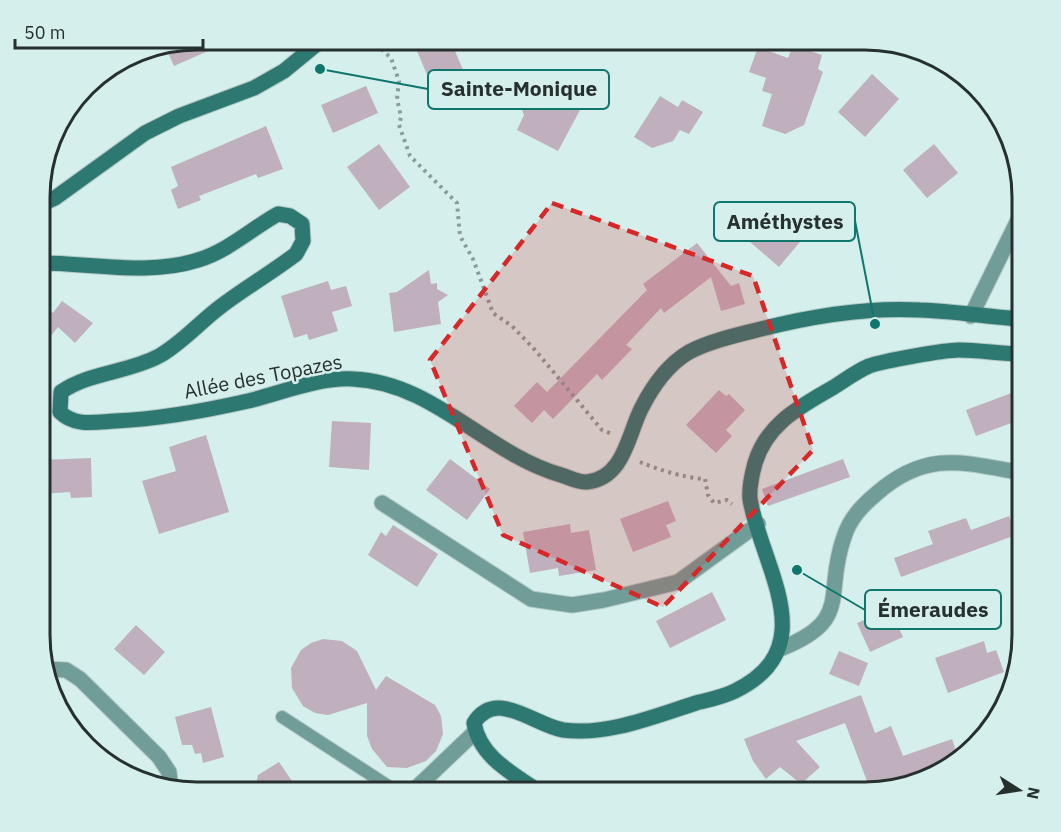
<svg xmlns="http://www.w3.org/2000/svg" width="1061" height="832" font-family="'IBM Plex Sans',sans-serif">
<style>
.building{fill:#c0b0be}
.lines{fill:none;stroke-linecap:round;stroke-linejoin:round}
.service-casing{stroke:#b2c9c6;stroke-width:14}
.minor-casing{stroke:#b2c9c6;stroke-width:17}
.secondary-casing{stroke:#b2c9c6;stroke-width:17}
.path{stroke:#899c99;stroke-width:4;stroke-dasharray:3 4.5;stroke-linecap:butt}
.service{stroke:#719d98;stroke-width:12}
.minor{stroke:#719d98;stroke-width:15}
.secondary{stroke:#2e7872;stroke-width:15}
.marked{fill:#d62828;fill-opacity:0.2;stroke:#d62828;stroke-width:4.5;stroke-dasharray:12 8;stroke-linejoin:round}
.labels{text-anchor:middle;dominant-baseline:central;stroke-width:5;stroke-linejoin:round;paint-order:stroke}
.street-label{font-size:20px;fill:#26302e;stroke:#d5efec}
.rim{fill:none;stroke:#26302e;stroke-width:3}
.leader{fill:none;stroke:#0f766e;stroke-width:2}
.callout-dot{fill:#0f766e;stroke:#d5efec;stroke-width:2}
.callout{fill:#d5efec;stroke:#0f766e;stroke-width:2}
.callout-label{font-size:21px;text-anchor:middle;font-weight:bold;fill:#26302e}
</style>
<rect width="100%" height="100%" fill="#d5efec"/>
<!-- building -->
<g class="building">
<path d="M196 39H233V40L174 66 164 44Z"/>
<path d="M412 39H450L466 77 433 89Z"/>
<path d="M793 45 822 55 818 69 823 72 804 125 785 134 762 126 772 94 762 91 766 78 749 72 758 47 788 58Z"/>
<path d="M549 73 588 95 558 151 517 130 524 115 513 87Z"/>
<path d="M872 74 899 99 865 137 838 112Z"/>
<path d="M366 86 378 113 333 133 321 105Z"/>
<path d="M660 96 678 107 682 100 703 112 689 134 680 130 673 141 652 148 634 137Z"/>
<path d="M266 126 283 169 258 178 256 174 199 196 201 200 178 209 171 190 178 186 171 167Z"/>
<path d="M379 144 410 187 379 210 347 167Z"/>
<path d="M934 144 958 173 927 198 903 170Z"/>
<path d="M780 205 810 230 779 267 749 241Z"/>
<path d="M697 243 731 286 739 283 745 304 721 311 711 277 664 313 661 308 626 345 632 349 602 380 597 374 553 419 544 410 532 423 514 406 537 382 547 392 647 290 643 284Z"/>
<path d="M429 270 431 284 437 283V289L448 295 438 302 441 324 394 332 389 293 397 292Z"/>
<path d="M328 281 331 290 346 286 352 306 332 312 338 331 309 340 307 334 294 338 281 296Z"/>
<path d="M62 301 93 323 75 343 58 327 40 350V302L53 313Z"/>
<path d="M719 390 726 396 729 394 745 410 726 430 732 436 716 453 686 425Z"/>
<path d="M1014 392 1017 400 1022 398V419L976 436 966 410Z"/>
<path d="M332 421 371 423 369 470 329 467Z"/>
<path d="M206 435 229 512 159 534 142 481 176 471 169 447Z"/>
<path d="M91 458 92 497 71 498 70 492 40 494V460Z"/>
<path d="M450 459 490 489 467 520 426 490Z"/>
<path d="M843 459 850 477 768 506 762 489Z"/>
<path d="M668 501 676 521 666 525 671 537 633 552 620 519Z"/>
<path d="M1009 516 1016 535 901 577 894 558 933 544 928 531 966 518 971 530Z"/>
<path d="M570 524 571 533 589 530 596 570 559 576 558 568 530 573 523 532Z"/>
<path d="M393 525 438 554 417 587 368 555 381 532 386 536Z"/>
<path d="M712 592 726 620 670 648 656 621Z"/>
<path d="M890 609 903 637 870 652 857 623Z"/>
<path d="M136 625 165 652 144 675 114 649Z"/>
<path d="M323 639 342 641 357 651 376 690 386 676 435 705 441 716 443 734 436 751 426 761 407 768 387 767 372 749 367 736V703L328 715 315 713 303 706 292 688 291 668 301 650 311 643Z"/>
<path d="M984 641 987 653 996 650 1004 672 948 693 935 658Z"/>
<path d="M839 651 868 663 859 686 829 674Z"/>
<path d="M861 695 875 733 891 726 903 756 952 739 958 757 870 789 845 723 796 741 820 767 801 784 780 767 766 779 753 761 744 739Z"/>
<path d="M211 707 224 757 203 763 201 753 195 754 192 745H182L175 717Z"/>
<path d="M279 762 292 781 281 787 280 793H254L258 775Z"/>
</g>
<g class="lines">
<defs>
<path id="service" d="M282 717 399 793"/>
<g id="minor">
<path d="M971 316 1022 212"/>
<path d="M382 503 531 599 572 605 604 600 678 582 758 524"/>
<path d="M780 649C854 620 823 595 844 537 850 518 862 506 876 494 926 450 962 462 1022 473"/>
<path d="M45 669 66 670 80 679 159 757 169 772 171 789"/>
<path d="M411 793 475 732"/>
</g>
<g id="secondary">
<path d="M40 205 55 198 145 133 179 116 254 88 284 71 323 39"/>
<path d="M40 263C92 263 148 276 198 260 228 251 251 229 278 214L290 216 302 224 303 241 296 254C271 273 245 288 220 307 200 322 181 344 159 356 127 373 90 372 61 392L60 412C75 427 96 422 115 421 161 419 204 411 248 401 281 393 319 377 353 379 433 382 487 454 561 475 568 477 579 483 587 482 624 478 628 435 641 409 652 387 667 365 689 352 710 341 737 335 761 329 812 316 867 307 920 310 954 311 988 317 1022 319"/>
<path d="M541 793C514 774 480 758 474 723 496 688 534 725 563 730 607 736 655 716 696 703 708 700 723 697 735 691 825 647 761 567 750 499 749 488 752 474 755 463 767 423 800 407 834 387 845 380 857 371 869 366 883 361 944 350 959 350 980 350 1001 354 1022 354"/>
</g>
</defs>
<!-- service casing -->
<use href="#service" class="service-casing"/>
<!-- minor casing -->
<use href="#minor" class="minor-casing"/>
<!-- secondary casing -->
<use href="#secondary" class="secondary-casing"/>
<!-- path -->
<g class="path">
<path d="M370 39 391 58 399 81 397 99 401 117 399 125 410 156 457 203 460 236 473 259 493 313 512 326 535 350 602 430 612 434"/>
<path d="M640 462C659 470 685 478 705 479L708 495 714 503 727 500 732 504"/>
</g>
<!-- service -->
<use href="#service" class="service"/>
<!-- minor -->
<use href="#minor" class="minor"/>
<!-- secondary -->
<use href="#secondary" class="secondary"/>
</g>
<!-- marked area -->
<path class="marked" d="M552 203 753 276 813 450 663 607 503 535 430 360Z"/>
<g class="labels">
<!-- street labels -->
<g class="street-label">
<text transform="translate(263 376) rotate(-11)">Allée des Topazes</text>
</g>
</g>
<!-- crop -->
<path d="M0 0H1061V832H0ZM197 50H865A147 147 0 0 1 1012 197V635A147 147 0 0 1 865 782H197A147 147 0 0 1 50 635V197A147 147 0 0 1 197 50Z" fill="#d5efec" fill-rule="evenodd"/>
<path class="rim" d="M197 50H865A147 147 0 0 1 1012 197V635A147 147 0 0 1 865 782H197A147 147 0 0 1 50 635V197A147 147 0 0 1 197 50Z"/>
<!-- callouts -->
<path class="leader" d="M320 69L428 89M875 324L855 221M797 570L865 610"/>
<g class="callout-dot">
<circle cx="320" cy="69" r="6"/>
<circle cx="875" cy="324" r="6"/>
<circle cx="797" cy="570" r="6"/>
</g>
<g class="callout">
<rect x="428" y="70" width="181" height="39" rx="6"/>
<rect x="714" y="202" width="141" height="39" rx="6"/>
<rect x="865" y="590" width="136" height="39" rx="6"/>
</g>
<g class="callout-label">
<text x="519" y="96">Sainte-Monique</text>
<text x="785" y="229">Améthystes</text>
<text x="933" y="617">Émeraudes</text>
</g>
<!-- north arrow -->
<g transform="translate(1019 790) rotate(102)" stroke="#d5efec" stroke-width="4.5" paint-order="stroke">
<path d="M0-4.5L10 22L0 15L-10 22Z" fill="#26302e"/>
<text y="-9" font-size="16" font-weight="bold" text-anchor="middle" fill="#26302e">N</text>
</g>
<!-- scale -->
<path d="M15 39v9h188v-9" fill="none" stroke="#26302e" stroke-width="3"/>
<text x="24" y="39" font-size="18" fill="#26302e" stroke="#d5efec" stroke-width="4.5" paint-order="stroke">50 m</text>
</svg>
